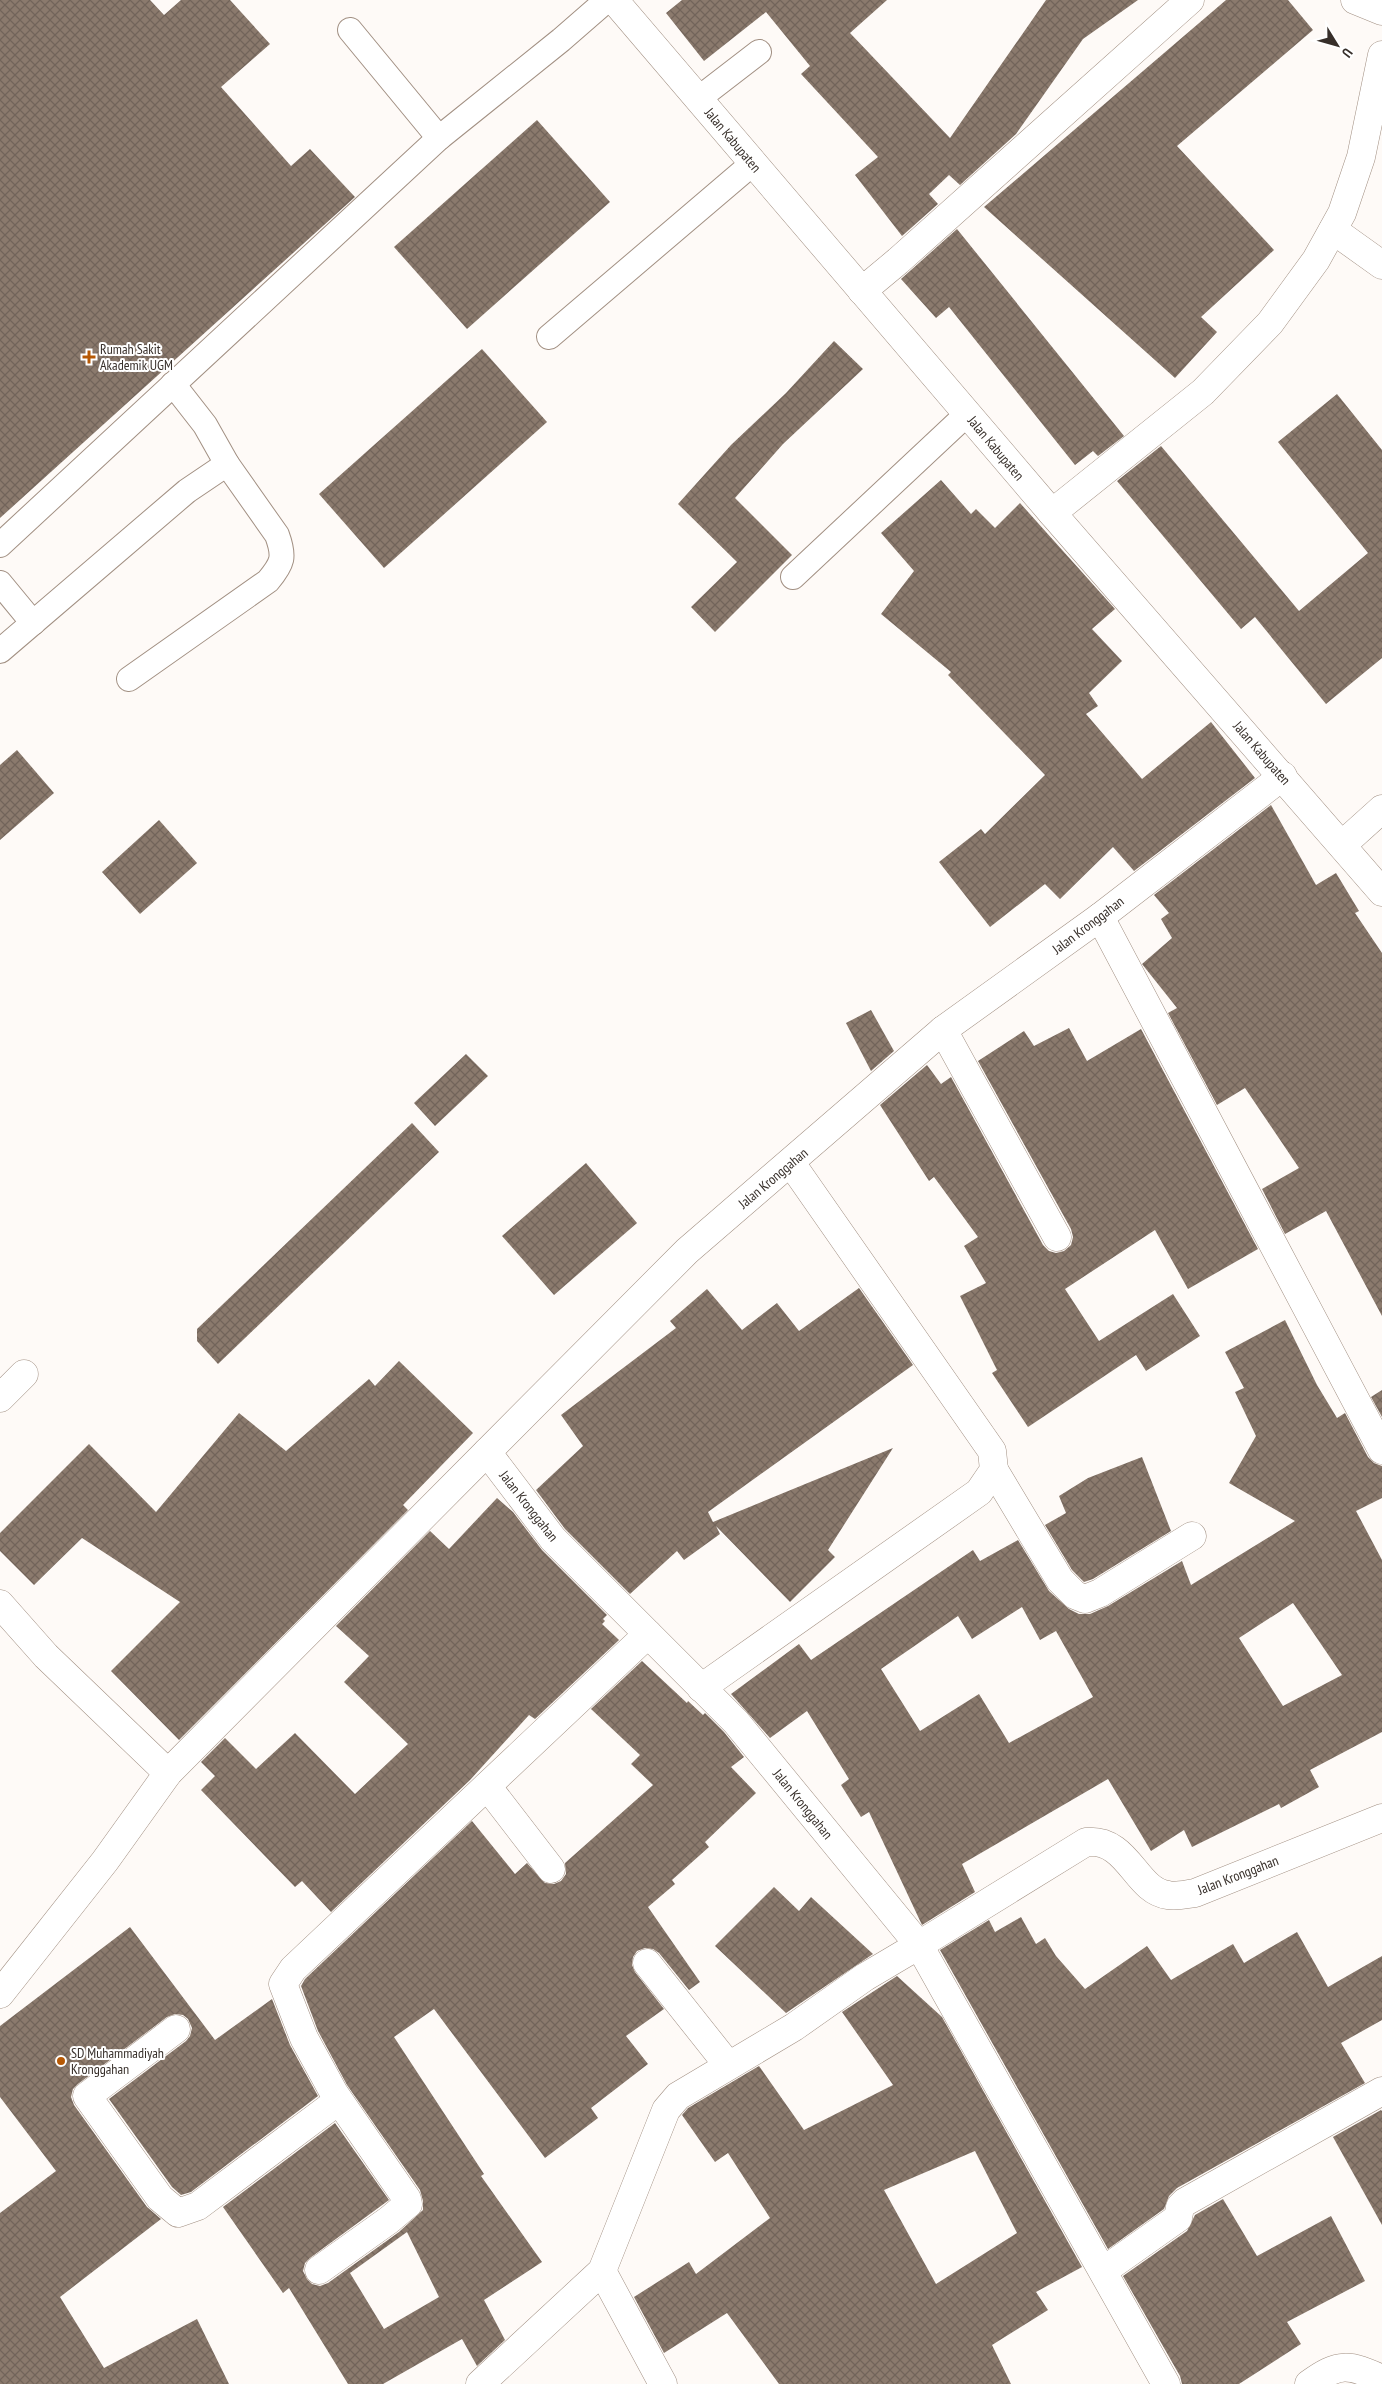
<svg xmlns="http://www.w3.org/2000/svg" width="1382" height="2384" font-family="'PT Sans Narrow',sans-serif">
<style>
.building{fill:url(#building-cross-hatch);fill-rule:evenodd}
.lines{fill:none;stroke-linecap:round;stroke-linejoin:round}
.lane-casing{stroke:#a29083;stroke-width:26}
.street-casing{stroke:#a29083;stroke-width:29}
.secondary-casing{stroke:#a29083;stroke-width:29}
.lane{stroke:#fff;stroke-width:24}
.street{stroke:#fff;stroke-width:28}
.secondary{stroke:#fff;stroke-width:28}
.poi-dot{fill:#b65905;stroke:#fff;stroke-width:2}
.labels{text-anchor:middle;dominant-baseline:central;stroke-width:4;stroke-linejoin:round;paint-order:stroke}
.street-label{font-size:14px;fill:#372f2a;stroke:#fff}
.poi-label{font-size:14px;fill:#372f2a;stroke:#fff;text-anchor:start}
</style>
<defs>
<pattern id="building-cross-hatch" width="8" height="8" patternUnits="userSpaceOnUse" patternTransform="scale(1.25)"><rect width="8" height="8" fill="#8b7a6d"/><path d="M0 0l8 8M0 8l8-8" fill="none" stroke="#72645a"/></pattern>
</defs>
<rect width="100%" height="100%" fill="#fefaf7"/>
<!-- building -->
<g class="building">
<path d="M0 0H150L164 15 181 0H230L270 44 221 87 291 166 310 149 355 197 0 518Z"/>
<path d="M682 0H887L850 33 950 138 1046 0H1138L1083 39 1016 134 960 185 949 175 929 194 938 204 902 236 855 175 878 157 801 74 810 66 766 12 704 61 666 13Z"/>
<path d="M1226 0H1288L1313 30 1177 146 1274 250 1201 317 1217 332 1175 378 984 207Z"/>
<path d="M537 120 610 202 467 329 394 247Z"/>
<path d="M957 229 1124 436 1098 456 1093 451 1075 465 949 307 936 318 901 279Z"/>
<path d="M834 341 863 369 783 444 735 498 792 555 715 632 691 607 737 562 678 504 731 445 786 393Z"/>
<path d="M482 349 547 422 384 568 319 494Z"/>
<path d="M1337 394 1382 450V658L1326 704 1255 617 1241 629 1117 481 1161 446 1299 611 1368 553 1278 442Z"/>
<path d="M941 480 971 514 976 509 995 528 1020 503 1115 609 1092 629 1122 661 1089 693 1098 706 1086 714 1142 779 1211 722 1255 778 1134 871 1113 847 1060 899 1045 884 990 927 939 862 981 829 985 834 1045 775 948 675 951 672 881 614 914 571 881 533Z"/>
<path d="M17 750 54 793 0 840V765Z"/>
<path d="M1271 805 1316 885 1336 873 1359 911 1355 913 1382 953V1316L1326 1211 1285 1234 1262 1189 1299 1168 1245 1088 1217 1105 1168 1013 1177 1008 1142 964 1172 938 1161 919 1169 913 1154 895Z"/>
<path d="M159 820 197 863 140 914 102 872Z"/>
<path d="M871 1010 894 1051 871 1071 846 1023Z"/>
<path d="M1069 1028 1087 1061 1141 1029 1258 1249 1188 1289 1155 1230 1065 1289 1099 1341 1173 1294 1200 1336 1146 1371 1136 1355 1028 1427 992 1373 997 1370 960 1296 986 1283 964 1246 978 1237 934 1177 929 1181 880 1105 927 1065 941 1084 951 1077 1043 1245 1049 1251 1056 1253 1064 1251 1071 1245 1073 1237 1071 1229 978 1061 1024 1031 1034 1046Z"/>
<path d="M466 1054 488 1076 435 1126 414 1103Z"/>
<path d="M412 1123 439 1152 218 1364 197 1341V1329Z"/>
<path d="M586 1163 637 1223 554 1295 502 1236Z"/>
<path d="M859 1288 913 1365 708 1512 713 1522 893 1448 828 1550 835 1557 790 1602 716 1526 720 1534 684 1560 677 1551 630 1594 565 1529 536 1490 583 1446 561 1415 676 1328 670 1321 707 1289 742 1330 777 1303 799 1331Z"/>
<path d="M1285 1320 1317 1385 1337 1418 1345 1413 1368 1457 1374 1463 1382 1466V1498L1356 1511 1382 1560V1732L1310 1770 1319 1787 1281 1808 1279 1804 1192 1847 1184 1830 1151 1851 1108 1779 962 1864 975 1892 922 1925 869 1812 861 1817 841 1785 849 1779 807 1711 770 1738 731 1694 799 1644 811 1660 973 1550 980 1561 1018 1540 1049 1591 1069 1609 1079 1614H1090L1108 1606 1182 1561 1191 1585 1295 1521 1229 1483 1256 1436 1235 1392 1244 1388 1225 1352ZM1293 1603 1342 1675 1283 1706 1239 1638ZM1022 1607 1040 1640 1056 1631 1093 1697 1009 1743 979 1694 920 1731 881 1669 958 1616 972 1639Z"/>
<path d="M399 1361 473 1433 403 1505 408 1510 179 1740 111 1671 180 1602 82 1538 34 1585 0 1551V1533L89 1444 156 1512 239 1413 286 1451 369 1379 375 1386Z"/>
<path d="M1382 1390V1417L1371 1397Z"/>
<path d="M1142 1457 1171 1531 1093 1579 1084 1582 1072 1570 1045 1525 1066 1513 1059 1496 1088 1478Z"/>
<path d="M497 1498 513 1512 542 1550 607 1615 603 1619 605 1621 602 1624 619 1640 535 1719 529 1715 470 1780 331 1912 302 1881 295 1887 201 1790 215 1776 201 1762 225 1738 256 1769 295 1733 355 1794 408 1744 344 1682 369 1656 336 1626 430 1531 449 1549Z"/>
<path d="M642 1661 687 1703 688 1701 703 1715 705 1713 724 1732 744 1757 731 1767 756 1793 705 1842 709 1847 672 1880 675 1884 648 1907 700 1982 689 1990 659 1953 653 1949 645 1948 637 1951 633 1957 632 1965 635 1972 664 2009 626 2036 648 2064 591 2108 598 2118 545 2158 434 2009 394 2037 484 2174 481 2176 542 2262 484 2300 505 2340 477 2366 462 2339 383 2384H348L289 2288 283 2293 223 2207 335 2123 389 2200 310 2258 305 2263 303 2271 307 2279 312 2284 320 2286 328 2283 399 2232 423 2210V2201L420 2190 347 2085 318 2031 301 1986 305 1979 472 1821 515 1874 527 1863 545 1883 554 1884 561 1881 566 1874 565 1863 653 1785 631 1764 640 1755 591 1709ZM407 2232 439 2297 384 2329 350 2273Z"/>
<path d="M774 1887 799 1911 811 1897 873 1954 786 2013 715 1946Z"/>
<path d="M1021 1917 1036 1944 1045 1938 1056 1956 1085 1989 1147 1946 1171 1980 1233 1944 1244 1963 1297 1932 1328 1987 1382 1956V2020L1341 2043 1365 2083 1177 2188 1169 2196 1164 2209 1108 2249 940 1950 989 1920 995 1932Z"/>
<path d="M130 1927 215 2040 272 1999 290 2045 318 2096 191 2192 181 2195 172 2187 109 2099 186 2041 190 2036 192 2028 188 2019 183 2015 175 2014 167 2017 78 2084 73 2089 71 2097 74 2105 147 2207 161 2219 60 2297 104 2368 197 2319 229 2384H0V2213L56 2171 0 2097V2026Z"/>
<path d="M897 1976 942 2017 1082 2267 1036 2292 1048 2310 992 2345 1011 2384H779L727 2313 664 2353 634 2297 689 2262 696 2274 770 2218 728 2153 715 2162 682 2115 688 2108 759 2066 804 2130 893 2085 842 2012ZM975 2151 1017 2233 936 2284 884 2190Z"/>
<path d="M1381 2110 1382 2111V2225L1333 2137Z"/>
<path d="M1223 2199 1257 2256 1331 2216 1365 2281 1287 2322 1301 2344 1239 2384H1182L1180 2376 1123 2276 1187 2231 1195 2215Z"/>
</g>
<g class="lines">
<defs>
<g id="lane">
<path d="M350 30 439 138"/>
<path d="M698 99 759 52"/>
<path d="M549 337 752 164"/>
<path d="M173 384 205 425 227 464"/>
<path d="M0 545 439 138 561 40 607 0"/>
<path d="M793 577 967 414"/>
<path d="M0 583 33 623"/>
<path d="M0 651 187 491 227 464 277 535C285 557 283 563 268 581L129 679"/>
</g>
<g id="street">
<path d="M1355 0 1382 11"/>
<path d="M1333 230 1382 265"/>
<path d="M862 291 898 261 1190 0"/>
<path d="M1052 513 1203 392 1270 323 1316 260 1342 213 1361 157 1382 55"/>
<path d="M1283 776 1100 917 943 1030 687 1251 487 1452 553 1539 736 1722 919 1945 1086 1842C1129 1838 1135 1891 1168 1895 1176 1897 1187 1894 1195 1893L1382 1818"/>
<path d="M1342 845 1382 809"/>
<path d="M1100 917 1382 1450"/>
<path d="M943 1030 1057 1237"/>
<path d="M0 1398 24 1374"/>
<path d="M994 1470 1060 1580 1075 1595 1085 1599 1100 1593 1192 1536"/>
<path d="M0 1604 46 1656 168 1773"/>
<path d="M701 1688 979 1492 994 1470 992 1451 791 1163"/>
<path d="M487 1786 551 1869"/>
<path d="M647 1963 728 2065"/>
<path d="M0 1994 105 1861 168 1773 487 1452"/>
<path d="M176 2029 87 2096 160 2198 178 2213 198 2206 338 2101"/>
<path d="M319 2270 389 2220 408 2204 407 2199 334 2093 304 2038 283 1984 293 1969 648 1634"/>
<path d="M602 2271 663 2384"/>
<path d="M1103 2271 1178 2218 1180 2207 1185 2202 1382 2091"/>
<path d="M480 2384 602 2271 666 2110 678 2096 794 2027 865 1977 919 1945 1166 2384"/>
<path d="M1309 2384C1339 2362 1349 2364 1382 2379"/>
</g>
<path id="secondary" d="M614 0 1052 513 1382 892"/>
</defs>
<!-- lane casing -->
<use href="#lane" class="lane-casing"/>
<!-- street casing -->
<use href="#street" class="street-casing"/>
<!-- secondary casing -->
<use href="#secondary" class="secondary-casing"/>
<!-- lane -->
<use href="#lane" class="lane"/>
<!-- street -->
<use href="#street" class="street"/>
<!-- secondary -->
<use href="#secondary" class="secondary"/>
</g>
<!-- markers -->
<g class="poi-dot">
<path d="M86.5 349.5h5v5h5v5h-5v5h-5v-5h-5v-5h5z"/>
<circle cx="61" cy="2061" r="5"/>
</g>
<g class="labels">
<!-- street labels -->
<g class="street-label">
<text transform="translate(733 140) rotate(50)">Jalan Kabupaten</text>
<text transform="translate(996 448) rotate(50)">Jalan Kabupaten</text>
<text transform="translate(1262 753) rotate(49)">Jalan Kabupaten</text>
<text transform="translate(1088 925) rotate(-37)">Jalan Kronggahan</text>
<text transform="translate(773 1178) rotate(-40)">Jalan Kronggahan</text>
<text transform="translate(529 1506) rotate(52)">Jalan Kronggahan</text>
<text transform="translate(803 1804) rotate(51)">Jalan Kronggahan</text>
<text transform="translate(1238 1875) rotate(-21)">Jalan Kronggahan</text>
</g>
<!-- poi labels -->
<g class="poi-label">
<text x="100" y="349">Rumah Sakit<tspan x="100" dy="16">Akademik UGM</tspan></text>
<text x="71" y="2053">SD Muhammadiyah<tspan x="71" dy="16">Kronggahan</tspan></text>
</g>
</g>
<!-- north arrow -->
<g transform="translate(1337 45) rotate(127)" stroke="#ffffff" stroke-width="4" paint-order="stroke">
<path d="M0-4L9 19L0 12L-9 19Z" fill="#372f2a"/>
<text y="-8" font-size="14" font-weight="bold" text-anchor="middle" fill="#372f2a">U</text>
</g>
</svg>
